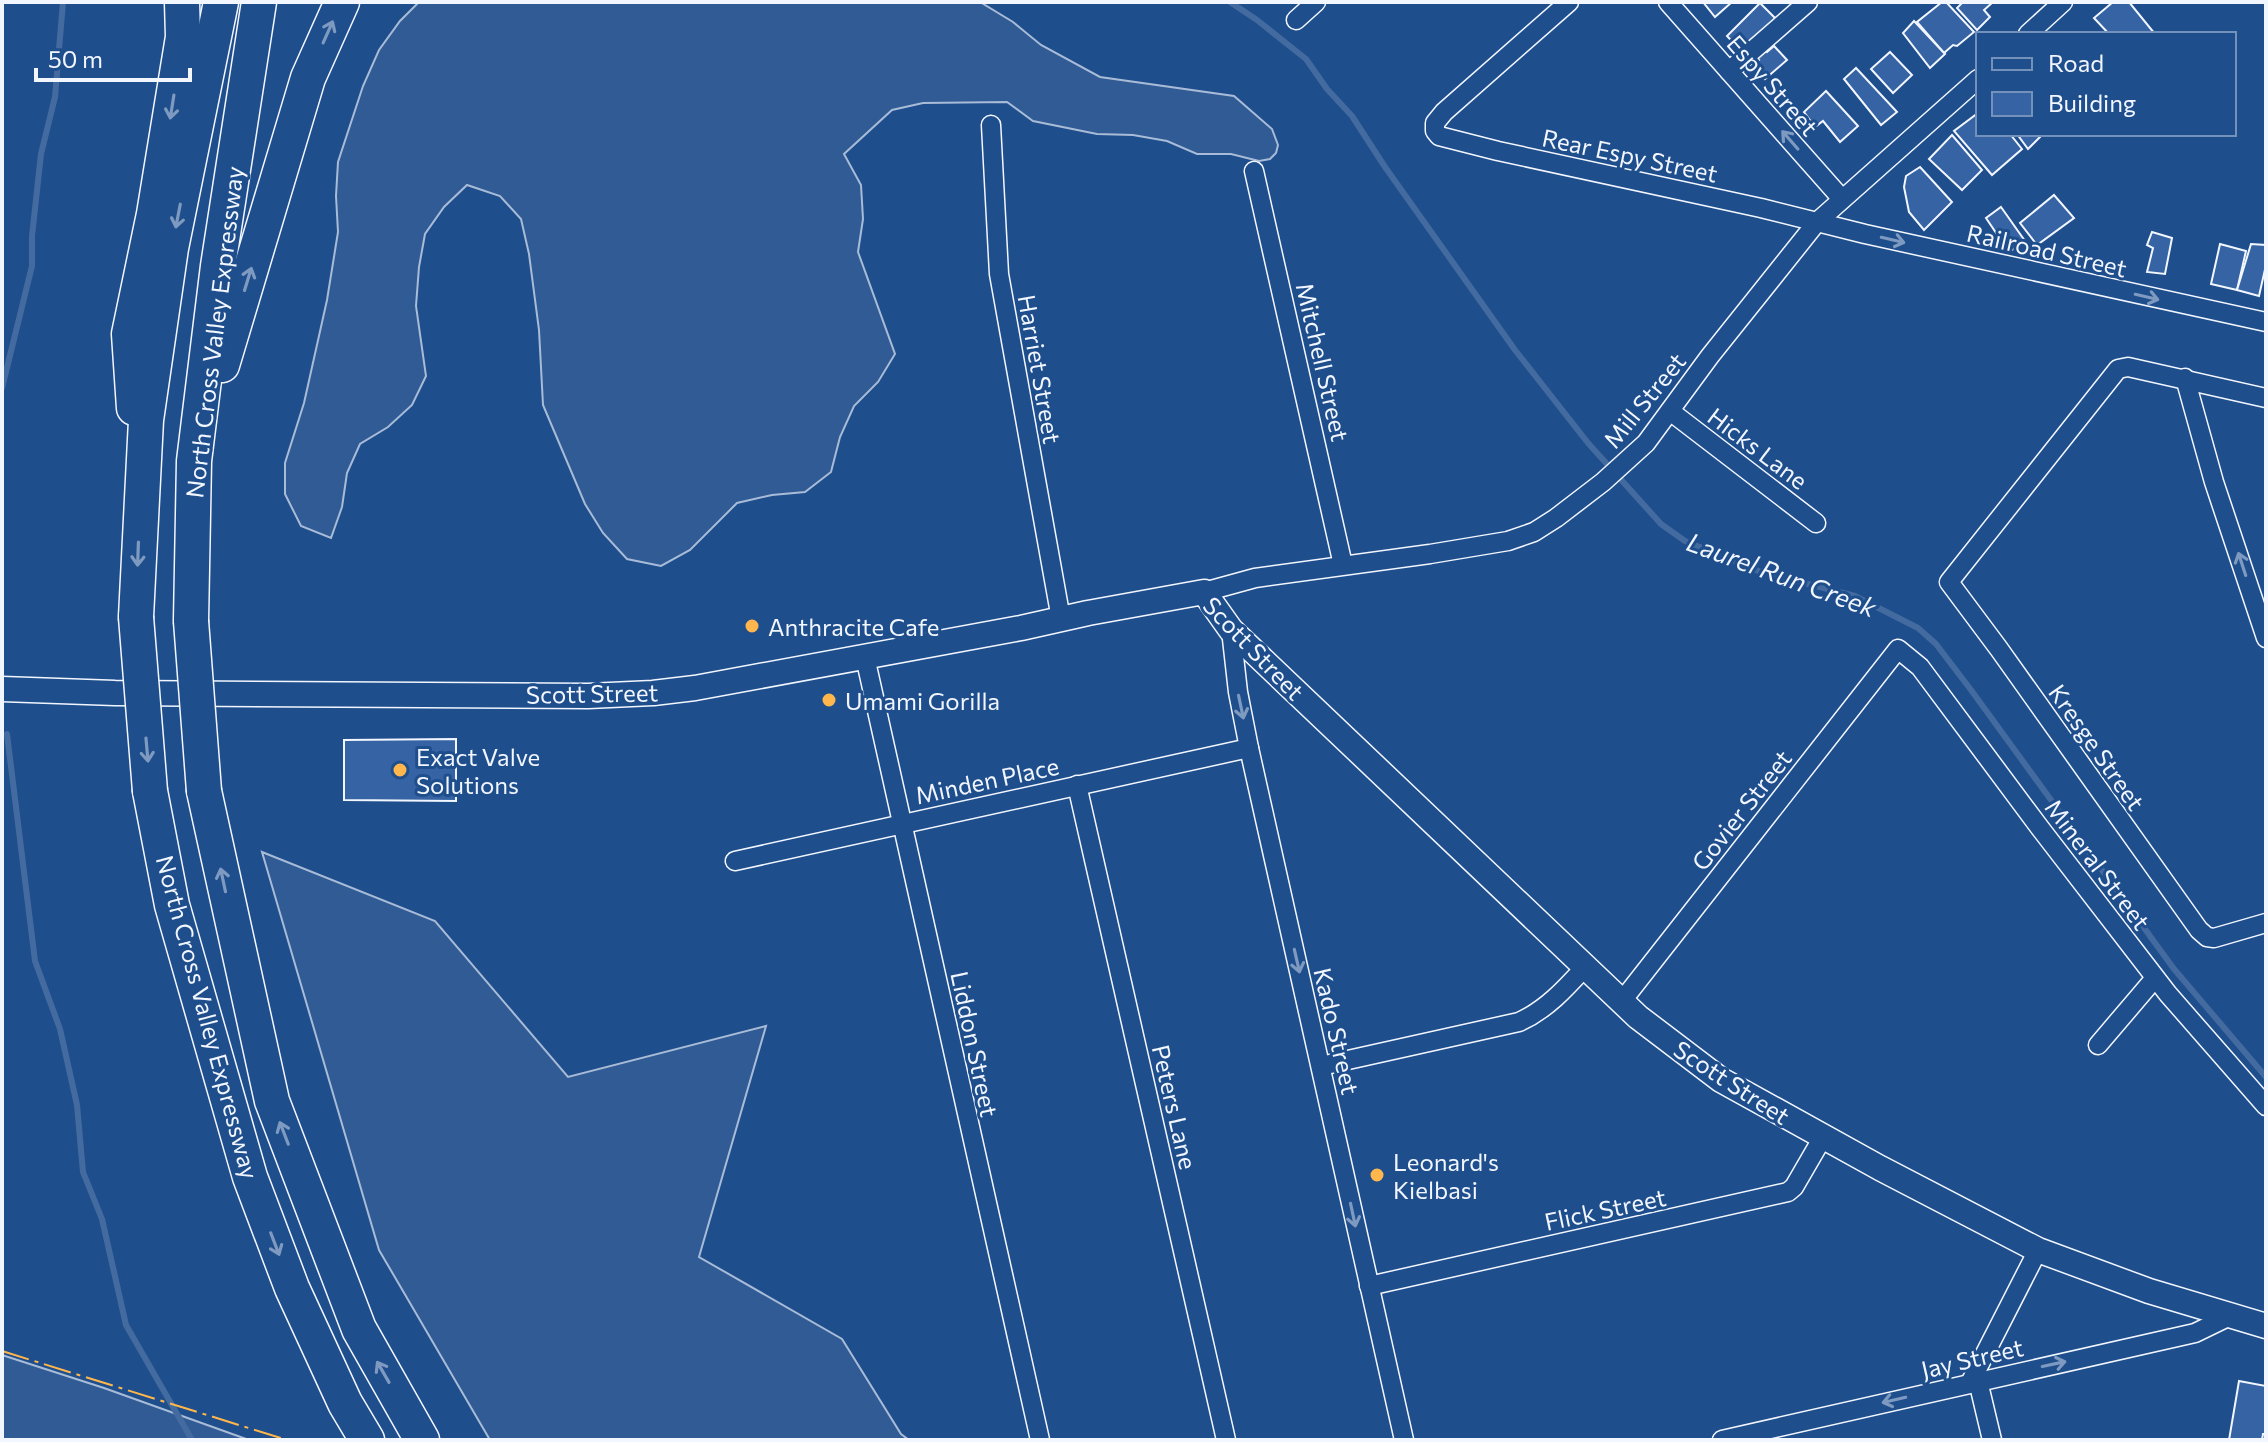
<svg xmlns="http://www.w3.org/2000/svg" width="2268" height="1442" font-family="Commissioner,sans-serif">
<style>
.built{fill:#305b95;stroke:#a8bbd7;stroke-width:2}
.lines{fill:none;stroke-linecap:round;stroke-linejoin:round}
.stream{stroke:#446ba0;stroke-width:6}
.building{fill:#3563a3;stroke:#f2f6ff;stroke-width:2}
.minor-casing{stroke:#f2f6ff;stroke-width:21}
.tertiary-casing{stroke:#f2f6ff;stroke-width:27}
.motorway-casing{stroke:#f2f6ff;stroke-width:37}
.minor{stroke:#1f4e8c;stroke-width:18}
.tertiary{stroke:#1f4e8c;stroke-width:24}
.motorway{stroke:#1f4e8c;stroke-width:34}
.motorway-bridge-casing{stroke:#f2f6ff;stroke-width:37;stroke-linecap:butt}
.motorway-bridge{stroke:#1f4e8c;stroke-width:34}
.power{stroke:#ffb74d;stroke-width:2;stroke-dasharray:28 6 4 6;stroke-linecap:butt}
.oneway{stroke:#7e9ac0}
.poi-dot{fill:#ffb74d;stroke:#1f4e8c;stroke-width:3}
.labels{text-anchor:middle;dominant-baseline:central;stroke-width:6;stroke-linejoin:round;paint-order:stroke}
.street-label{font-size:24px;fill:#f2f6ff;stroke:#1f4e8c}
.poi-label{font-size:24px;fill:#f2f6ff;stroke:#1f4e8c;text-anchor:start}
.water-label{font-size:26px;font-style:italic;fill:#f2f6ff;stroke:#1f4e8c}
</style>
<rect width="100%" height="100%" fill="#1f4e8c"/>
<!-- built -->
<g class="built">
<path d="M419 2H980L1013 22 1041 45 1100 77 1234 96 1272 129 1278 145 1276 153 1270 159 1259 161 1231 154H1197L1167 141 1133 135 1097 134 1033 121 1007 102 923 103 892 110 844 154 861 185 863 219 858 252 895 354 878 382 854 406 840 437 831 472 805 492 772 495 737 503 690 550 661 566 627 559 603 533 585 504 543 405 539 330 529 254 521 219 500 196 467 185 444 207 425 234 419 267 416 306 426 376 412 405 388 427 360 444 347 473 342 507 331 538 301 526 285 494V463L304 403 327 300 338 232 336 196 338 162 363 86 379 50 400 21Z"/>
<path d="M262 852 435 921 568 1077 766 1026 699 1257 842 1339 901 1434 909 1440H490L379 1250Z"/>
<path d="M2 1355 104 1388 249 1440H2Z"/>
</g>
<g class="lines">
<!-- stream -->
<g class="stream">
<path d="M1230 2 1257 20 1306 59 1327 89 1352 116 1385 167 1515 350 1588 443 1661 524 1685 541 1761 572 1855 596 1918 628 1936 644 1971 690 2174 969 2266 1077"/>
<path d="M2 388 32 266V236L41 154 55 97 63 2"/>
<path d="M7 734 35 961 60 1029 77 1105 83 1172 102 1219 126 1325 192 1440"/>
</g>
</g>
<!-- building -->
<g class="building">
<path d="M1703 2H1732L1715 17Z"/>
<path d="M1942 2H1946L1974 32 1957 46 1953 45 1944 53 1917 22Z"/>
<path d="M1963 2H1993L1984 10 1990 17 1977 30 1957 8Z"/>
<path d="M2113 2H2129L2155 34H2109L2094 18Z"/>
<path d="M1760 3 1776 19 1741 51 1727 36Z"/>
<path d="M1914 21 1945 54 1930 68 1903 33Z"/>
<path d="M1762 44 1767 52 1774 46 1787 60 1765 79 1753 65 1759 60 1751 51Z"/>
<path d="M1890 52 1912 75 1893 93 1871 69Z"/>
<path d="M1856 68 1897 112 1881 125 1844 79Z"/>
<path d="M1826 91 1858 126 1840 142 1823 121 1815 127 1804 112Z"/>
<path d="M1978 113V134H2010L2022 149 1992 175 1954 131Z"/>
<path d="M2017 134H2043L2028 149Z"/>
<path d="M1952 135 1982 170 1962 190 1929 159Z"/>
<path d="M1920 167 1952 202 1924 230 1909 212 1904 187 1906 176Z"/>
<path d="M2054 195 2074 218 2037 245 2020 223Z"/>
<path d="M2001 207 2025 241 2009 252 1986 218Z"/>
<path d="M2152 232 2172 238 2165 274 2147 272 2153 248 2147 245Z"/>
<path d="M2220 244 2246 251 2237 290 2211 284Z"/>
<path d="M2251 244 2266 245V265L2259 296 2237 290Z"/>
<path d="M456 739V801L344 800V740Z"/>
<path d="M2239 1381 2266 1386V1434H2263L2262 1440H2229Z"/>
</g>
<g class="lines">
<defs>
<g id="minor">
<path d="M1569 2 1444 112 1435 123V131L1439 136 1498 151 1761 208 1865 234 2266 322"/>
<path d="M1668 2 1842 199"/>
<path d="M1296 20 1316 2"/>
<path d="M2028 34 2063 2"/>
<path d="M1729 71 1808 2"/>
<path d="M991 125 999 274 1061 619"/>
<path d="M1254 171 1343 565"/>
<path d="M2185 378 2214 482 2266 638"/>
<path d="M2266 398 2128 367 2118 369 1949 582 1999 649 2199 930 2207 937 2214 938 2266 923"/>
<path d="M1670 411 1816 523"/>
<path d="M1204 592 1255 578 1430 554 1508 541 1534 532 1556 518 1603 482 1646 443 1710 356 1817 222 1978 79"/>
<path d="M1231 630 1238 692 1249 748 1404 1440"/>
<path d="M865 657 1040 1440"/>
<path d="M1077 785 1226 1440"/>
<path d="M735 861 1249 748"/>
<path d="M1622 1001 1898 649 1920 667 2040 828 2168 994 2266 1106"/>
<path d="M2098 1045 2155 978"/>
<path d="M1321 1066 1519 1022C1546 1010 1566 988 1585 967"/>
<path d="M1369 1286 1788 1192 1794 1187 1823 1137"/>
<path d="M1978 1381 1992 1440"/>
<path d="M1970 1383 2038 1250"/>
<path d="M1722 1440 2195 1333 2230 1316"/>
</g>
<path id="tertiary" d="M2 689 115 693 588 696 653 693 695 688 1021 628 1088 613 1204 592 1231 630 1638 1017 1721 1080 1880 1168 2038 1250 2149 1291 2266 1326"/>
<g id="motorway">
<path d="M222 365 308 78 342 2"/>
<path d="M134 408 129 334 154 214 183 37 182 2"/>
<path d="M136 617 146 420 171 248 221 2"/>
<path d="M191 621 194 461 218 266 259 2"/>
<path d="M150 791 172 905 250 1177 292 1288 345 1403 367 1440"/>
<path d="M204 791 272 1101 359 1329 422 1440"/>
</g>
</defs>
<!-- minor casing -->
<use href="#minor" class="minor-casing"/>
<!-- tertiary casing -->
<use href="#tertiary" class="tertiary-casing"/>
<!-- motorway casing -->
<use href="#motorway" class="motorway-casing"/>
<!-- minor -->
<use href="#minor" class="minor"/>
<!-- tertiary -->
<use href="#tertiary" class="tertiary"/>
<!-- motorway -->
<use href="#motorway" class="motorway"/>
<defs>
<g id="motorway-bridge">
<path d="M136 617 150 791"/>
<path d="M191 621 204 791"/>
</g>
</defs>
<!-- motorway-bridge casing -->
<use href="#motorway-bridge" class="motorway-bridge-casing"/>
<!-- motorway-bridge -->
<use href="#motorway-bridge" class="motorway-bridge"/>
<!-- power -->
<path class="power" d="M2 1351 287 1440"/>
</g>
<!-- one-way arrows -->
<defs><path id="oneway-shaft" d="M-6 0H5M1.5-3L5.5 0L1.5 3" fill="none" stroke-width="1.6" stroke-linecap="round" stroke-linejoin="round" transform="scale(2)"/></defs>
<g class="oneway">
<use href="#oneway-shaft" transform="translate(328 32) rotate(-66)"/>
<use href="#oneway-shaft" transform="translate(172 107) rotate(99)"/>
<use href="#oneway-shaft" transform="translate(1790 140) rotate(-131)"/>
<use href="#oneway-shaft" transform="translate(178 216) rotate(101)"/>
<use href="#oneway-shaft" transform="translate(1893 240) rotate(13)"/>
<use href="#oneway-shaft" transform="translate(248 279) rotate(-73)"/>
<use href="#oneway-shaft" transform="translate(2147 297) rotate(13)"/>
<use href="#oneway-shaft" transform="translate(138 554) rotate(92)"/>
<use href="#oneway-shaft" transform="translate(2242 564) rotate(-108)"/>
<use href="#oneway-shaft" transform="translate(1241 707) rotate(78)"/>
<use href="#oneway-shaft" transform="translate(147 750) rotate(85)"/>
<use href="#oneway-shaft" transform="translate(223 880) rotate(-102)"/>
<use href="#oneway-shaft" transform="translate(1297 961) rotate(77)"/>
<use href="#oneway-shaft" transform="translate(284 1133) rotate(-111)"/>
<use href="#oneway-shaft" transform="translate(1353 1215) rotate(78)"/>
<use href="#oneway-shaft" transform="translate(275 1244) rotate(69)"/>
<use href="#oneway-shaft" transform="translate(2054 1364) rotate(-12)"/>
<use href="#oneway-shaft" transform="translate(383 1372) rotate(-120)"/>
<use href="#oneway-shaft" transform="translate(1894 1400) rotate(167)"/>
</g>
<!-- markers -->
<g class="poi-dot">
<circle cx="752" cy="626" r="8"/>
<circle cx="829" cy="700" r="8"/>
<circle cx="400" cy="770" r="8"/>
<circle cx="1377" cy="1175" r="8"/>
</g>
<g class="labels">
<!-- street labels -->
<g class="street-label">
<text transform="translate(1773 85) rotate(49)">Espy Street</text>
<text transform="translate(1630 155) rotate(12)">Rear Espy Street</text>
<text transform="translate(2047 250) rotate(13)">Railroad Street</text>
<text transform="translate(214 332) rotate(-83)">North Cross Valley Expressway</text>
<text transform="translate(1323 362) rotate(77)">Mitchell Street</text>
<text transform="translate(1040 369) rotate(80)">Harriet Street</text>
<text transform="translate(1644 400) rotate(-51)">Mill Street</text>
<text transform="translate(1758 448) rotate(37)">Hicks Lane</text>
<text transform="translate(1254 648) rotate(46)">Scott Street</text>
<text transform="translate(592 693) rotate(-1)">Scott Street</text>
<text transform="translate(2097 747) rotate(55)">Kresge Street</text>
<text transform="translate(987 780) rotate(-12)">Minden Place</text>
<text transform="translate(1741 810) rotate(-52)">Govier Street</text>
<text transform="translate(2098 864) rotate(53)">Mineral Street</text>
<text transform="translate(208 1017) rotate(75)">North Cross Valley Expressway</text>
<text transform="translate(1337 1031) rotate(77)">Kado Street</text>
<text transform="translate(975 1044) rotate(78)">Liddon Street</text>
<text transform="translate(1732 1082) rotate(33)">Scott Street</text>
<text transform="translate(1175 1107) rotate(77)">Peters Lane</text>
<text transform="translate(1605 1209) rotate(-12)">Flick Street</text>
<text transform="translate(1972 1358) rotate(-13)">Jay Street</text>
</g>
<!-- poi labels -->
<g class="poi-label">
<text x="768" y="626">Anthracite Cafe</text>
<text x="845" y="700">Umami Gorilla</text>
<text x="416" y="756">Exact Valve<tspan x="416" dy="28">Solutions</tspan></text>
<text x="1393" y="1161">Leonard's<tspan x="1393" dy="28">Kielbasi</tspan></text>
</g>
<!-- water labels -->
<g class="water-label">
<text transform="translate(1782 574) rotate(20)">Laurel Run Creek</text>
</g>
</g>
<!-- border -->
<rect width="2268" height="1442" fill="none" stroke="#f2f6ff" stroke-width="8"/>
<!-- legend -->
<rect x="1976" y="32" width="260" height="104" fill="#1f4e8c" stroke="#7391ba" stroke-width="2"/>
<rect x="1992" y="58" width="40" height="12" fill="#1f4e8c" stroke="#7391ba" stroke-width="2"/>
<text x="2048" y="72" font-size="24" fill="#f2f6ff">Road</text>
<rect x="1992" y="92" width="40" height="24" fill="#3563a3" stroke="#7391ba" stroke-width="2"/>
<text x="2048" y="112" font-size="24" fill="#f2f6ff">Building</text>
<!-- scale -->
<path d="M36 68v12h154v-12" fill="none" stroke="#f2f6ff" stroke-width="4"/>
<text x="48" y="68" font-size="24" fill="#f2f6ff" stroke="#1f4e8c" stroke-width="6" paint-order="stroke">50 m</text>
</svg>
